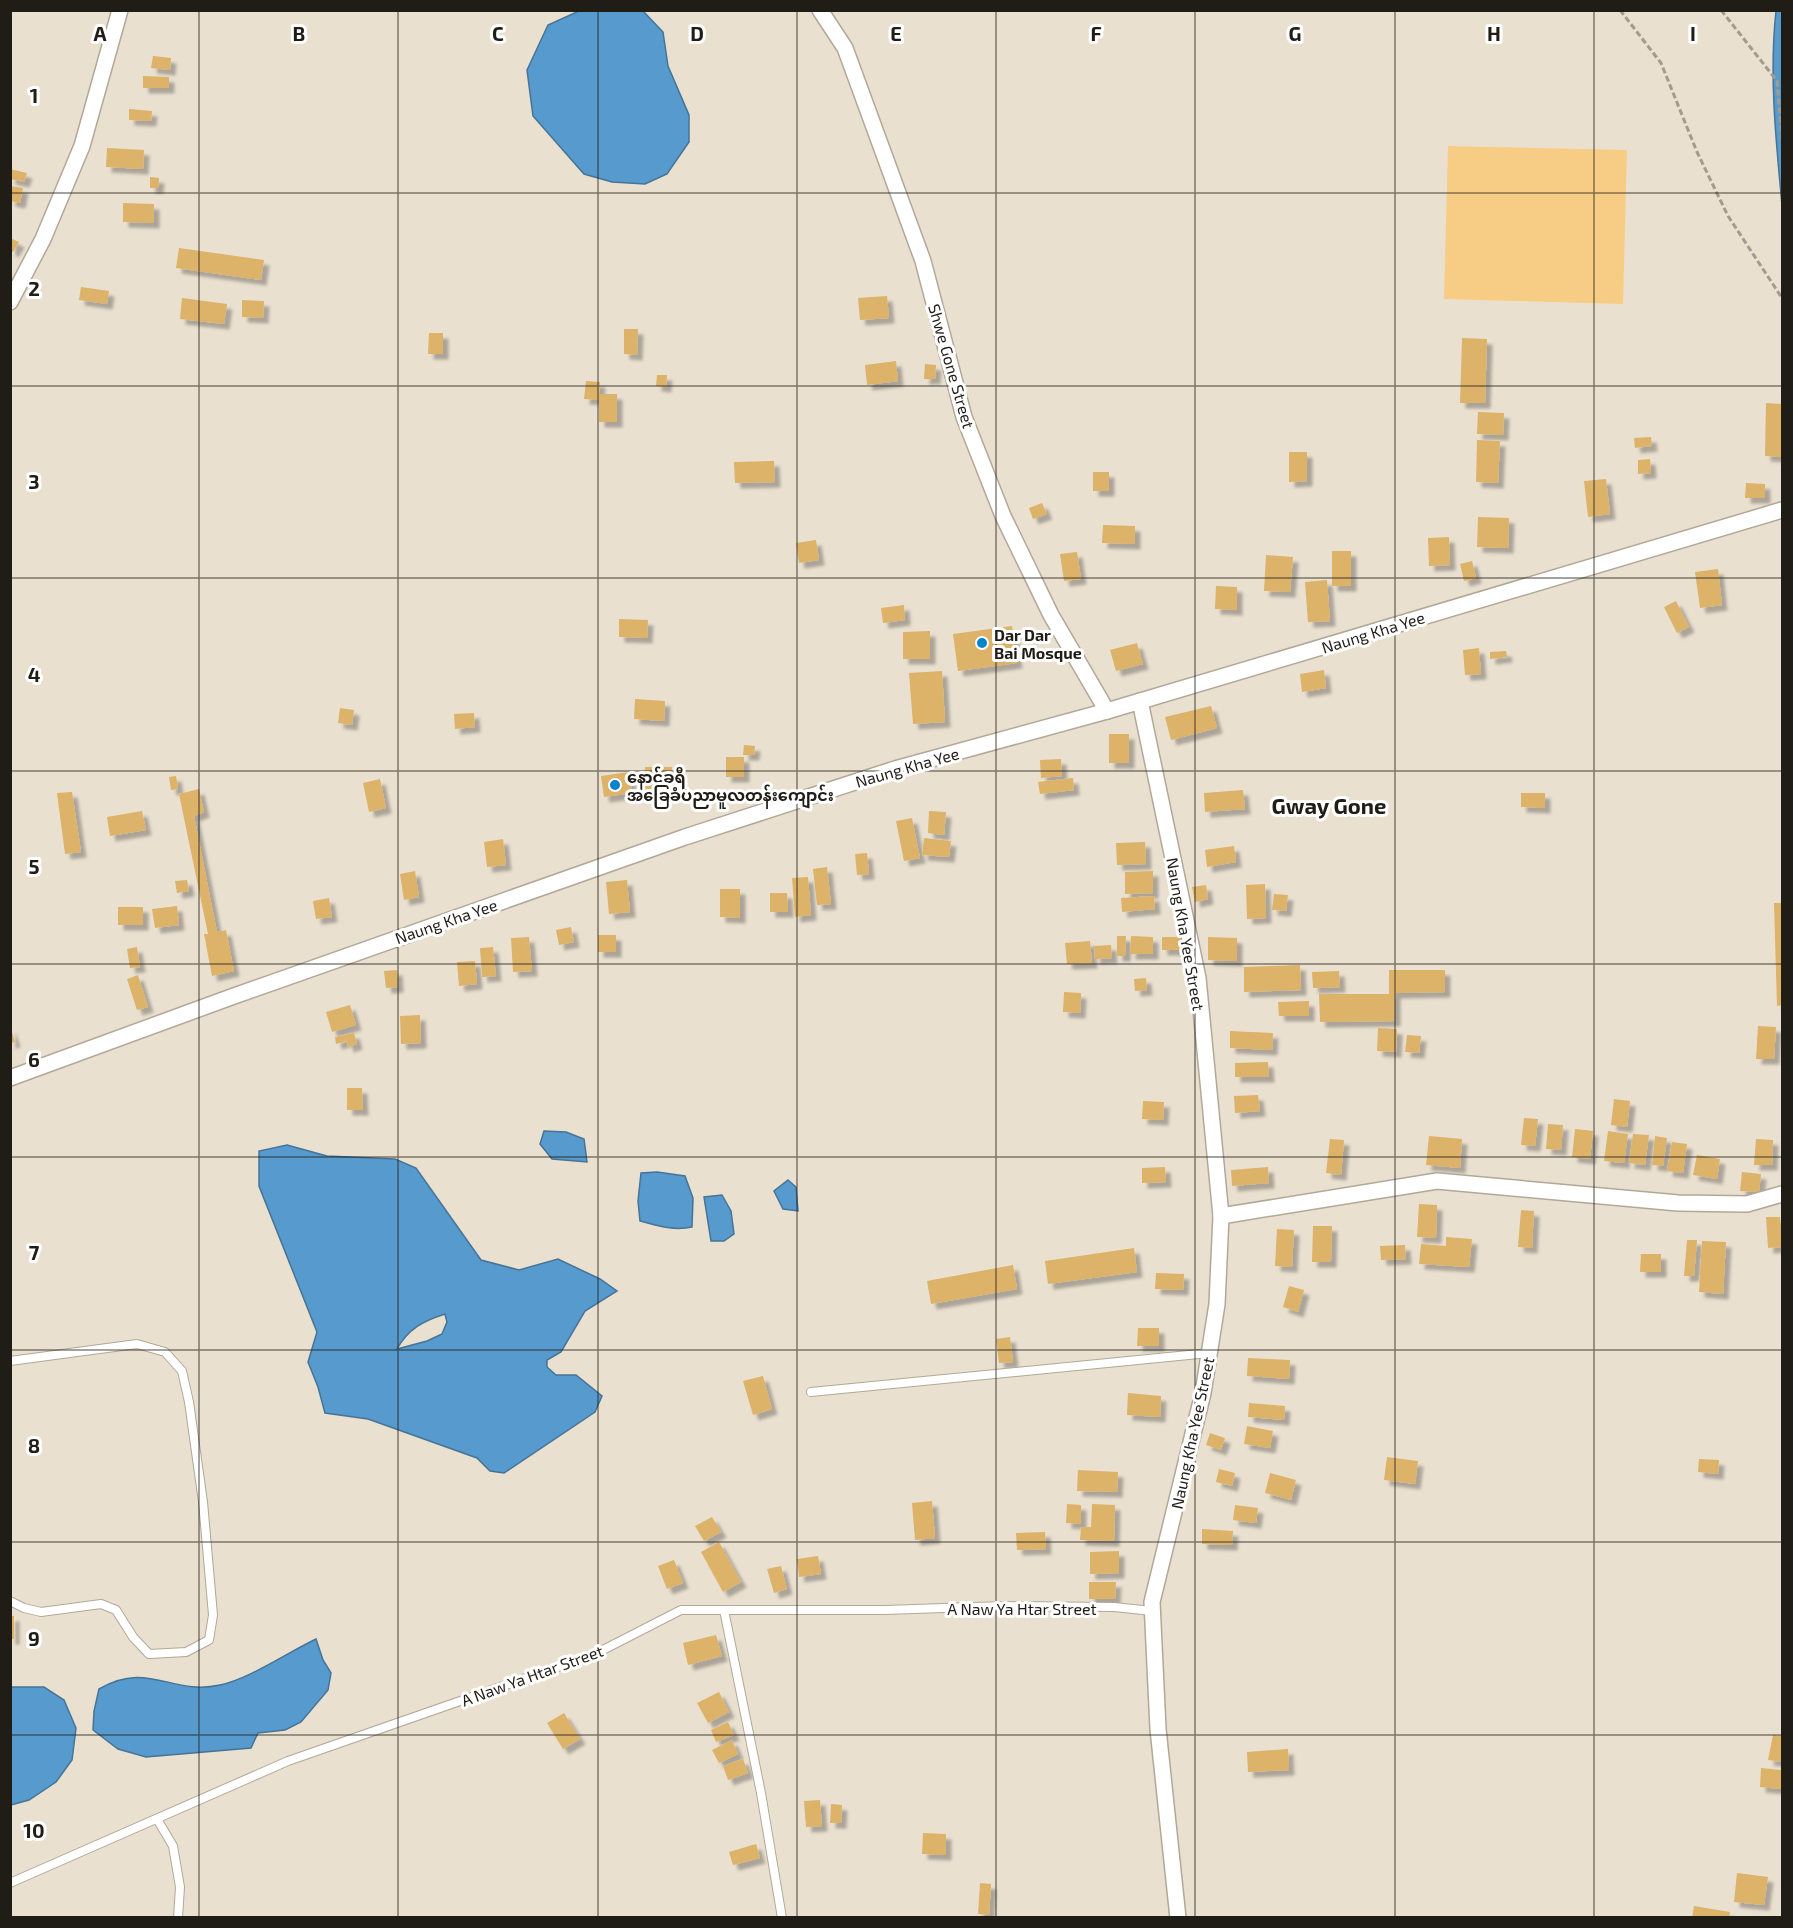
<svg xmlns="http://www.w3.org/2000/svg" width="1793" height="1928" font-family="'Exo 2','Noto Sans Myanmar',sans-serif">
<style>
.green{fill:#f7cc84}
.water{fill:#579ace;stroke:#467497;stroke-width:1.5;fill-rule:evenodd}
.building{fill:#ddb269;filter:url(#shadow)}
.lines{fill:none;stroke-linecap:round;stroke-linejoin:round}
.lane-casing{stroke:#b1a899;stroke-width:10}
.street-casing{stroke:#b1a899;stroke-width:18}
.path{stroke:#a39b8f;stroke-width:3;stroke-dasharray:6 3;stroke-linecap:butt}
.lane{stroke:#fff;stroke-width:8}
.street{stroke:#fff;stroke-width:15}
.grid{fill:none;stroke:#201d17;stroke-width:1.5;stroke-opacity:0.55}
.poi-dot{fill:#0084cc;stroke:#fff;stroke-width:2}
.labels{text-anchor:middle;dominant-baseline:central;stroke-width:6;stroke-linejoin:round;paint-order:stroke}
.street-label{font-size:16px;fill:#201d17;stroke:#fff}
.poi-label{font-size:16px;font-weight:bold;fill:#201d17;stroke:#fff;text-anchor:start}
.district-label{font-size:22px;font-weight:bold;fill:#201d17;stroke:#fff}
.grid-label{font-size:20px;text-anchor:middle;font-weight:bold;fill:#201d17;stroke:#fff;stroke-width:6;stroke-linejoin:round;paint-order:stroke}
</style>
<defs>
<filter id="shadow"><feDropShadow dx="5.5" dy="5.5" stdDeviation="1.5" flood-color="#0004"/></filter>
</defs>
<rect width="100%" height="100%" fill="#eae0d0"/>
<!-- green -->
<path class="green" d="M1448 146 1627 150 1623 304 1444 299Z"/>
<!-- water -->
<g class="water">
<path d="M579 11H643L663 32 668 66 689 115V142L667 174 645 184 612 182 584 174 533 116 527 70 548 25Z"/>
<path d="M1776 11H1782V205C1776 141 1769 75 1776 11Z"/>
<path d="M544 1131 566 1132 584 1139 587 1162 552 1159 540 1144Z"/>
<path d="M287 1145 327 1156 395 1159 416 1168 481 1260 519 1270 558 1259 600 1279 617 1291 585 1311 561 1352 547 1360V1367L556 1375H576L602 1396 595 1412 504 1473 490 1471 477 1458 368 1419 325 1413 318 1387 308 1362 317 1332 259 1186V1151ZM445 1314 447 1322 442 1334 427 1341 397 1349C408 1329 423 1321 445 1314Z"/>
<path d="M657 1172 685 1176 693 1198 692 1227C674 1231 658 1226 640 1221L638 1201 641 1173Z"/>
<path d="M788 1180 796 1187 798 1211 783 1209 774 1191Z"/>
<path d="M722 1195 731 1211 734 1234 724 1241H711L704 1197Z"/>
<path d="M316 1639 323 1660 331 1673 328 1690 301 1722 285 1730 258 1733 251 1748 146 1757 118 1749 93 1730 94 1711 99 1689C148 1660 172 1696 220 1685 249 1679 287 1653 316 1639Z"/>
<path d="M11 1687H44L64 1700 76 1728 72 1760 56 1782 29 1800 11 1805Z"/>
</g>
<!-- building -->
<g class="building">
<path d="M153 56 171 58 170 70 151 68Z"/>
<path d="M143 76 169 77V88H143Z"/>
<path d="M129 109 152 111 151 121 129 120Z"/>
<path d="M107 148 144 150 143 169 106 167Z"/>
<path d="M10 169 27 173 24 182 10 179Z"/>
<path d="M150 177 159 178 158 188H150Z"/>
<path d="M10 186 23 188 20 203 10 201Z"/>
<path d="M123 203 154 204V223L123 222Z"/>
<path d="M10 238 19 242 13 252 10 250Z"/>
<path d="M179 248 264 260 261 280 176 268Z"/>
<path d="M81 287 109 291 107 304 79 300Z"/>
<path d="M887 296 889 318 860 320 858 298Z"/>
<path d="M182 298 227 304 224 324 180 319Z"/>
<path d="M242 300 264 301 263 318 242 317Z"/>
<path d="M624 329H638L637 355 624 354Z"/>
<path d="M429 333H443V354H428Z"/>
<path d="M1462 338 1487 339 1485 403H1460Z"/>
<path d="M896 361 898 381 867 385 865 365Z"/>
<path d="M925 364 936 365 935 379H924Z"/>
<path d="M657 375H667L666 387 656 386Z"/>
<path d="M586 381 600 382 599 394H617V422H599V400L584 399Z"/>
<path d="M1766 403 1782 404V457L1765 456Z"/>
<path d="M1478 412 1504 413 1503 435 1477 434Z"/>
<path d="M1651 437 1652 446 1635 448 1634 438Z"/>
<path d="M1477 440 1500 441 1498 483 1476 482Z"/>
<path d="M1289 452H1307V481L1289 482Z"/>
<path d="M1650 459 1651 473 1638 474V460Z"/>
<path d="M774 461 775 482 735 483 734 462Z"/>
<rect x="1093" y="472" width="16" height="19"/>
<path d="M1606 479 1610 514 1588 517 1584 481Z"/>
<path d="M1746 483 1765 484V498H1745Z"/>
<path d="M1042 503 1047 514 1033 519 1029 508Z"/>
<path d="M1478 517 1509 518 1508 548 1477 547Z"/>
<path d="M1103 525 1135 526V544L1102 543Z"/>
<path d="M1449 537 1450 565 1429 566 1428 538Z"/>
<path d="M816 540 819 560 799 563 796 543Z"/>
<rect x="1332" y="551" width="19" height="35"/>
<path d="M1077 552 1081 579 1064 581 1060 554Z"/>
<path d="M1266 555 1293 557 1290 592 1264 591Z"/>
<path d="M1472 561 1476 578 1464 581 1460 564Z"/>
<path d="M1718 569 1722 605 1700 608 1695 572Z"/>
<path d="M1327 580 1330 621 1308 622 1305 582Z"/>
<path d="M1216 586 1237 587V610L1215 609Z"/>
<path d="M1676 601 1689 627 1677 633 1664 607Z"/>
<path d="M904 605 905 620 883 623 881 608Z"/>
<path d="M619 619 648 620 647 638 619 637Z"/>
<path d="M1012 626 1017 663 958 671 953 634Z"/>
<path d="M930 631V659H903V632Z"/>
<path d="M1137 643 1143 664 1116 671 1110 650Z"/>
<path d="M1479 648 1481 674 1465 675 1463 650Z"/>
<path d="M1506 651 1507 657 1490 659V652Z"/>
<path d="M1324 670 1326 688 1302 692 1300 674Z"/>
<path d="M942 671 945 722 913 724 909 673Z"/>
<path d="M635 699 665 701 664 721 634 719Z"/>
<path d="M1211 706 1217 728 1171 740 1165 717Z"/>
<path d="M340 708 354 710 352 725 338 723Z"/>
<path d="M474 713 475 727 455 729 454 714Z"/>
<rect x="1109" y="734" width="20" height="29"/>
<path d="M744 745 755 746 754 755H743Z"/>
<rect x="726" y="757" width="18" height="20"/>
<path d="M1061 759 1062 776 1041 778 1040 760Z"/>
<path d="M645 767H672L671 791H644Z"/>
<path d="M629 772 632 793 604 797 601 776Z"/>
<path d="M176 776 178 789 171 790 169 777Z"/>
<path d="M1073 778 1074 790 1040 794 1038 782Z"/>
<path d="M380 779 386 808 369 812 363 783Z"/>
<path d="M199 789 204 812 194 816 217 932 226 930 234 971 212 976 204 934H208L179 794Z"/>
<path d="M1243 790 1245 809 1205 812 1204 793Z"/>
<path d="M72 792 81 852 65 854 57 793Z"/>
<path d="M1521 793H1545V808L1521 807Z"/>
<path d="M142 811 146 830 110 836 107 817Z"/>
<path d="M929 811 946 812 944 835 928 833Z"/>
<path d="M912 818 920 858 904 861 896 821Z"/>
<path d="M924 838 951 841 949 857 922 855Z"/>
<path d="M503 839 506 865 487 867 484 842Z"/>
<path d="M1145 842 1146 864 1117 865 1116 843Z"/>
<path d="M1234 846 1236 862 1207 867 1205 850Z"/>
<path d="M867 853 869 874 857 875 855 854Z"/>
<path d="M827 867 831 904 817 905 813 869Z"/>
<path d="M415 871 419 897 404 900 400 874Z"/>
<path d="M1153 871V893L1125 894V872Z"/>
<path d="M808 877 811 915 795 917 792 878Z"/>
<path d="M187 880 189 891 177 893 175 881Z"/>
<path d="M627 880 630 912 609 914 606 882Z"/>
<path d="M1265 884 1266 918 1247 919 1246 885Z"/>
<path d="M1206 885 1208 899 1195 902 1192 887Z"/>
<path d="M720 889H740V918L720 917Z"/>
<path d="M770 893H787L788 912H770Z"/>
<path d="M1274 894 1288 895 1286 911 1272 910Z"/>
<path d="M1154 896 1155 909 1122 912 1121 898Z"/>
<path d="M329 898 332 917 316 919 313 901Z"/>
<path d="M1774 903H1782V1005L1777 1006Z"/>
<path d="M177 906 179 925 155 928 152 909Z"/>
<rect x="118" y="907" width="25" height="18"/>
<path d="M571 927 574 942 559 945 556 930Z"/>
<rect x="598" y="935" width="18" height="17"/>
<path d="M1117 936H1126L1125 956H1117Z"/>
<path d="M1131 936 1153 937V954H1130Z"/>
<path d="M529 937 532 971 513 972 511 938Z"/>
<path d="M1162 937H1181L1180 950H1162Z"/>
<path d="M1208 937 1237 938V961L1208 960Z"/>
<path d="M1090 941 1092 963 1067 964 1065 943Z"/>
<path d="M1111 945 1112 958 1095 959 1094 946Z"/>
<path d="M137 947 140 967 130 968 127 949Z"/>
<path d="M493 947 496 976 482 977 480 948Z"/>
<path d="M475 961 477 984 459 986 457 962Z"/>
<path d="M1300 965 1301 990 1244 992V967Z"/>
<path d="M397 970 398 987 386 988 384 971Z"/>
<path d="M1389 970H1445V992L1395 993V1021L1320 1022 1319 994H1389Z"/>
<path d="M1339 971 1340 987 1313 988 1312 972Z"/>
<path d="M138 975 148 1007 137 1010 127 979Z"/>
<path d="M1146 978 1147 990 1135 991 1134 979Z"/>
<path d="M1064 992 1081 993 1080 1013 1063 1012Z"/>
<path d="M1309 1001V1016H1279L1278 1002Z"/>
<path d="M350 1005 356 1025 332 1032 326 1012Z"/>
<path d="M420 1015 421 1043 401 1044 400 1016Z"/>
<path d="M10 1026 15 1042 10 1043Z"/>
<path d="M1758 1026 1776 1027 1774 1059H1756Z"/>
<path d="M1378 1028 1397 1029 1396 1052 1377 1051Z"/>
<path d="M1230 1031 1273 1033 1272 1050 1230 1048Z"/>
<path d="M354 1033 357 1044 348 1047 347 1041 336 1044 335 1037Z"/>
<path d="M1407 1035 1421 1036 1419 1053 1405 1052Z"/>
<path d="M1268 1062 1269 1077H1235V1063Z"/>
<path d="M347 1088H362L363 1110H347Z"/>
<path d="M1258 1095 1260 1111 1235 1113 1234 1096Z"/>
<path d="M1614 1099 1630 1101 1627 1127 1611 1125Z"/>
<path d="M1143 1101 1164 1102 1163 1120 1142 1119Z"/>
<path d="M1524 1118 1538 1119 1535 1146 1521 1145Z"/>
<path d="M1548 1124 1563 1125 1561 1150 1546 1149Z"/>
<path d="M1575 1129 1593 1131 1590 1159 1572 1157Z"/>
<path d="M1608 1131 1628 1134 1624 1163 1604 1161Z"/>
<path d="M1633 1134 1649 1135 1645 1165 1629 1163Z"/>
<path d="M1429 1136 1462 1139 1460 1168 1426 1165Z"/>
<path d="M1655 1136 1667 1138 1663 1166 1652 1165Z"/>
<path d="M1330 1139 1344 1140 1341 1175 1326 1173Z"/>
<path d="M1756 1139 1773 1140 1772 1165H1754Z"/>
<path d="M1672 1142 1687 1144 1683 1173 1667 1171Z"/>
<path d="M1697 1155 1720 1159 1717 1179 1693 1175Z"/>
<path d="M1165 1167 1166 1182 1142 1183V1168Z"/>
<path d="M1268 1167 1269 1183 1232 1186 1231 1170Z"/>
<path d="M1742 1172 1761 1174 1759 1192 1740 1191Z"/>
<path d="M1419 1204 1437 1205 1436 1238 1417 1237Z"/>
<path d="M1521 1210 1534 1211 1532 1248 1518 1247Z"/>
<path d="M1766 1217H1780L1782 1247 1768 1248Z"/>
<path d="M1313 1226H1332L1331 1262H1312Z"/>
<path d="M1277 1229 1294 1230 1292 1267 1275 1266Z"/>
<path d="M1446 1237 1472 1239 1469 1267 1419 1264 1421 1244 1446 1246Z"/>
<path d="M1687 1240H1697L1694 1276H1684Z"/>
<path d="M1702 1241 1726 1242 1723 1294 1699 1292Z"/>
<path d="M1405 1245 1406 1259 1381 1260 1380 1246Z"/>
<path d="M1134 1248 1137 1272 1048 1284 1045 1261Z"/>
<path d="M1641 1254H1661V1272H1640Z"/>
<path d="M1013 1265 1017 1289 931 1304 927 1281Z"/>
<path d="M1156 1273 1184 1274 1183 1290 1155 1289Z"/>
<path d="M1289 1286 1304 1290 1298 1312 1283 1307Z"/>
<path d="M1138 1328H1159V1346H1137Z"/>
<path d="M1010 1337 1013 1362 999 1363 996 1339Z"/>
<path d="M1248 1358 1290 1360 1289 1379 1247 1376Z"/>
<path d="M763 1376 772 1409 753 1415 743 1381Z"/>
<path d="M1128 1393 1161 1396 1160 1417 1127 1415Z"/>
<path d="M1249 1403 1285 1406 1284 1420 1248 1417Z"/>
<path d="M1247 1426 1273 1431 1270 1448 1244 1444Z"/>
<path d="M1210 1433 1225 1438 1221 1450 1206 1445Z"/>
<path d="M1387 1457 1418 1461 1415 1484 1384 1480Z"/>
<path d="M1699 1459 1719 1460 1718 1474 1698 1472Z"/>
<path d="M1219 1469 1235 1473 1232 1486 1216 1482Z"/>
<path d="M1078 1470 1118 1472 1117 1492 1077 1491Z"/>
<path d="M1270 1473 1296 1480 1291 1500 1265 1493Z"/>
<path d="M932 1501 935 1538 915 1540 912 1503Z"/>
<path d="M1067 1504 1081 1505V1524L1066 1523Z"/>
<path d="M1092 1504 1115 1505 1114 1541 1080 1540 1081 1527H1091Z"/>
<path d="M1235 1505 1258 1508 1256 1523 1233 1520Z"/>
<path d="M712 1517 721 1532 704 1541 695 1526Z"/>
<path d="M1202 1529 1233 1531 1232 1545 1202 1544Z"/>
<path d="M1045 1532 1046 1549 1017 1550 1016 1533Z"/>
<path d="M719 1542 741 1582 723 1592 701 1552Z"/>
<path d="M1119 1551V1573L1090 1574V1552Z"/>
<path d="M818 1556 821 1574 799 1577 797 1559Z"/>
<path d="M674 1560 683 1583 667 1589 658 1566Z"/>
<path d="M781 1566 787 1589 774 1593 767 1569Z"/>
<path d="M1089 1582H1116L1115 1599H1089Z"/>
<rect x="10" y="1616" width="4" height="23"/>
<path d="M716 1635 722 1656 688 1665 683 1643Z"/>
<path d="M719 1692 729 1712 708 1723 697 1703Z"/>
<path d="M564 1713 580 1739 563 1749 547 1723Z"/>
<path d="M728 1722 734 1735 716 1742 711 1730Z"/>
<path d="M1773 1735 1782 1736V1762L1768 1760Z"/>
<path d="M732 1740 738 1754 719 1763 712 1750Z"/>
<path d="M1288 1749 1289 1770 1248 1772 1247 1752Z"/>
<path d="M743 1759 748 1773 728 1780 723 1766Z"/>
<path d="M1761 1768 1782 1770V1789L1760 1787Z"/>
<path d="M820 1800 822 1826 806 1827 804 1801Z"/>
<path d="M831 1804 842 1805 841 1823H830Z"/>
<path d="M923 1833 946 1834V1855L922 1854Z"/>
<path d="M756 1844 760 1858 733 1865 729 1852Z"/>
<path d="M1737 1873 1768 1877 1764 1905 1734 1902Z"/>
<path d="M980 1883 991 1884 989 1915 978 1914Z"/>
<path d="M1694 1906 1730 1912 1729 1918H1692Z"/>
</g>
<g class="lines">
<defs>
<g id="lane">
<path d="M10 1361 137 1344 165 1352 182 1371 189 1402 203 1502 213 1615 209 1640 186 1652 149 1654 133 1637 116 1610 101 1604 41 1612 24 1608 10 1601"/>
<path d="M811 1392 1209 1353"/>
<path d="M724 1610 761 1793 782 1918"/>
<path d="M157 1819 173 1846 180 1887 178 1918"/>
<path d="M10 1883 288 1761 595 1654 681 1610H885L1003 1606 1114 1607 1152 1611"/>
</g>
<g id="street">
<path d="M820 10 845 48 923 261 964 417 1003 516 1051 615 1107 711"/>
<path d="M10 302 43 239 82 146 120 10"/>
<path d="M1140 701 1198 978 1221 1216 1217 1304 1203 1393 1152 1602 1158 1729 1178 1918"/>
<path d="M10 1078 234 996 685 837 895 769 1107 711 1782 510"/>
<path d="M1221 1216 1437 1181 1678 1203 1747 1204 1782 1194"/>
</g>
</defs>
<!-- lane casing -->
<use href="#lane" class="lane-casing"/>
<!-- street casing -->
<use href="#street" class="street-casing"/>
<!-- path -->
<g class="path">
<path d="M1620 10 1661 63 1697 152 1728 216 1782 298"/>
<path d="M1721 10 1777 81 1782 139"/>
</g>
<!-- lane -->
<use href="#lane" class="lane"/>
<!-- street -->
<use href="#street" class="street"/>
</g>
<!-- grid -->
<path class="grid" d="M199 10V1918M398 10V1918M598 10V1918M797 10V1918M996 10V1918M1195 10V1918M1395 10V1918M1594 10V1918M10 193H1782M10 386H1782M10 578H1782M10 771H1782M10 964H1782M10 1157H1782M10 1350H1782M10 1542H1782M10 1735H1782"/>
<!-- markers -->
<g class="poi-dot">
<circle cx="982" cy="643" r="6"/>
<circle cx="615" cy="785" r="6"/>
</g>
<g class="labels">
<!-- street labels -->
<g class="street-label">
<text transform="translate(952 366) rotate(74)">Shwe Gone Street</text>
<text transform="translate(1373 632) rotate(-17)">Naung Kha Yee</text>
<text transform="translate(907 767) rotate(-16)">Naung Kha Yee</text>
<text transform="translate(446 921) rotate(-19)">Naung Kha Yee</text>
<text transform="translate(1186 934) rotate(80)">Naung Kha Yee Street</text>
<text transform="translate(1192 1433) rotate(-78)">Naung Kha Yee Street</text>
<text x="1022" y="1608">A Naw Ya Htar Street</text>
<text transform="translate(532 1675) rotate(-20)">A Naw Ya Htar Street</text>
</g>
<!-- poi labels -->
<g class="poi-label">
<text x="994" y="634">Dar Dar<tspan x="994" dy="18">Bai Mosque</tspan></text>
<text x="627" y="776">နောင်ခရီ<tspan x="627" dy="18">အခြေခံပညာမူလတန်းကျောင်း</tspan></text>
</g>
<!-- district labels -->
<g class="district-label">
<text x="1329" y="805">Gway Gone</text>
</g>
</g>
<g class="grid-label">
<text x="100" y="41">A</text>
<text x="299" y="41">B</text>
<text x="498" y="41">C</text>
<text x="697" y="41">D</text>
<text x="896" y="41">E</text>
<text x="1096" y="41">F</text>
<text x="1295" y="41">G</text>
<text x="1494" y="41">H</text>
<text x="1693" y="41">I</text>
<text x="34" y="103">1</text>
<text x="34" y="296">2</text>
<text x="34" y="489">3</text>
<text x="34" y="682">4</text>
<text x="34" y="874">5</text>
<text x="34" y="1067">6</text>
<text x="34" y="1260">7</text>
<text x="34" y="1453">8</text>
<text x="34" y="1646">9</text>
<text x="34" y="1838">10</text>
</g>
<!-- border -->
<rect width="1793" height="1928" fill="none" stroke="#201d17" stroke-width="24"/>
</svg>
